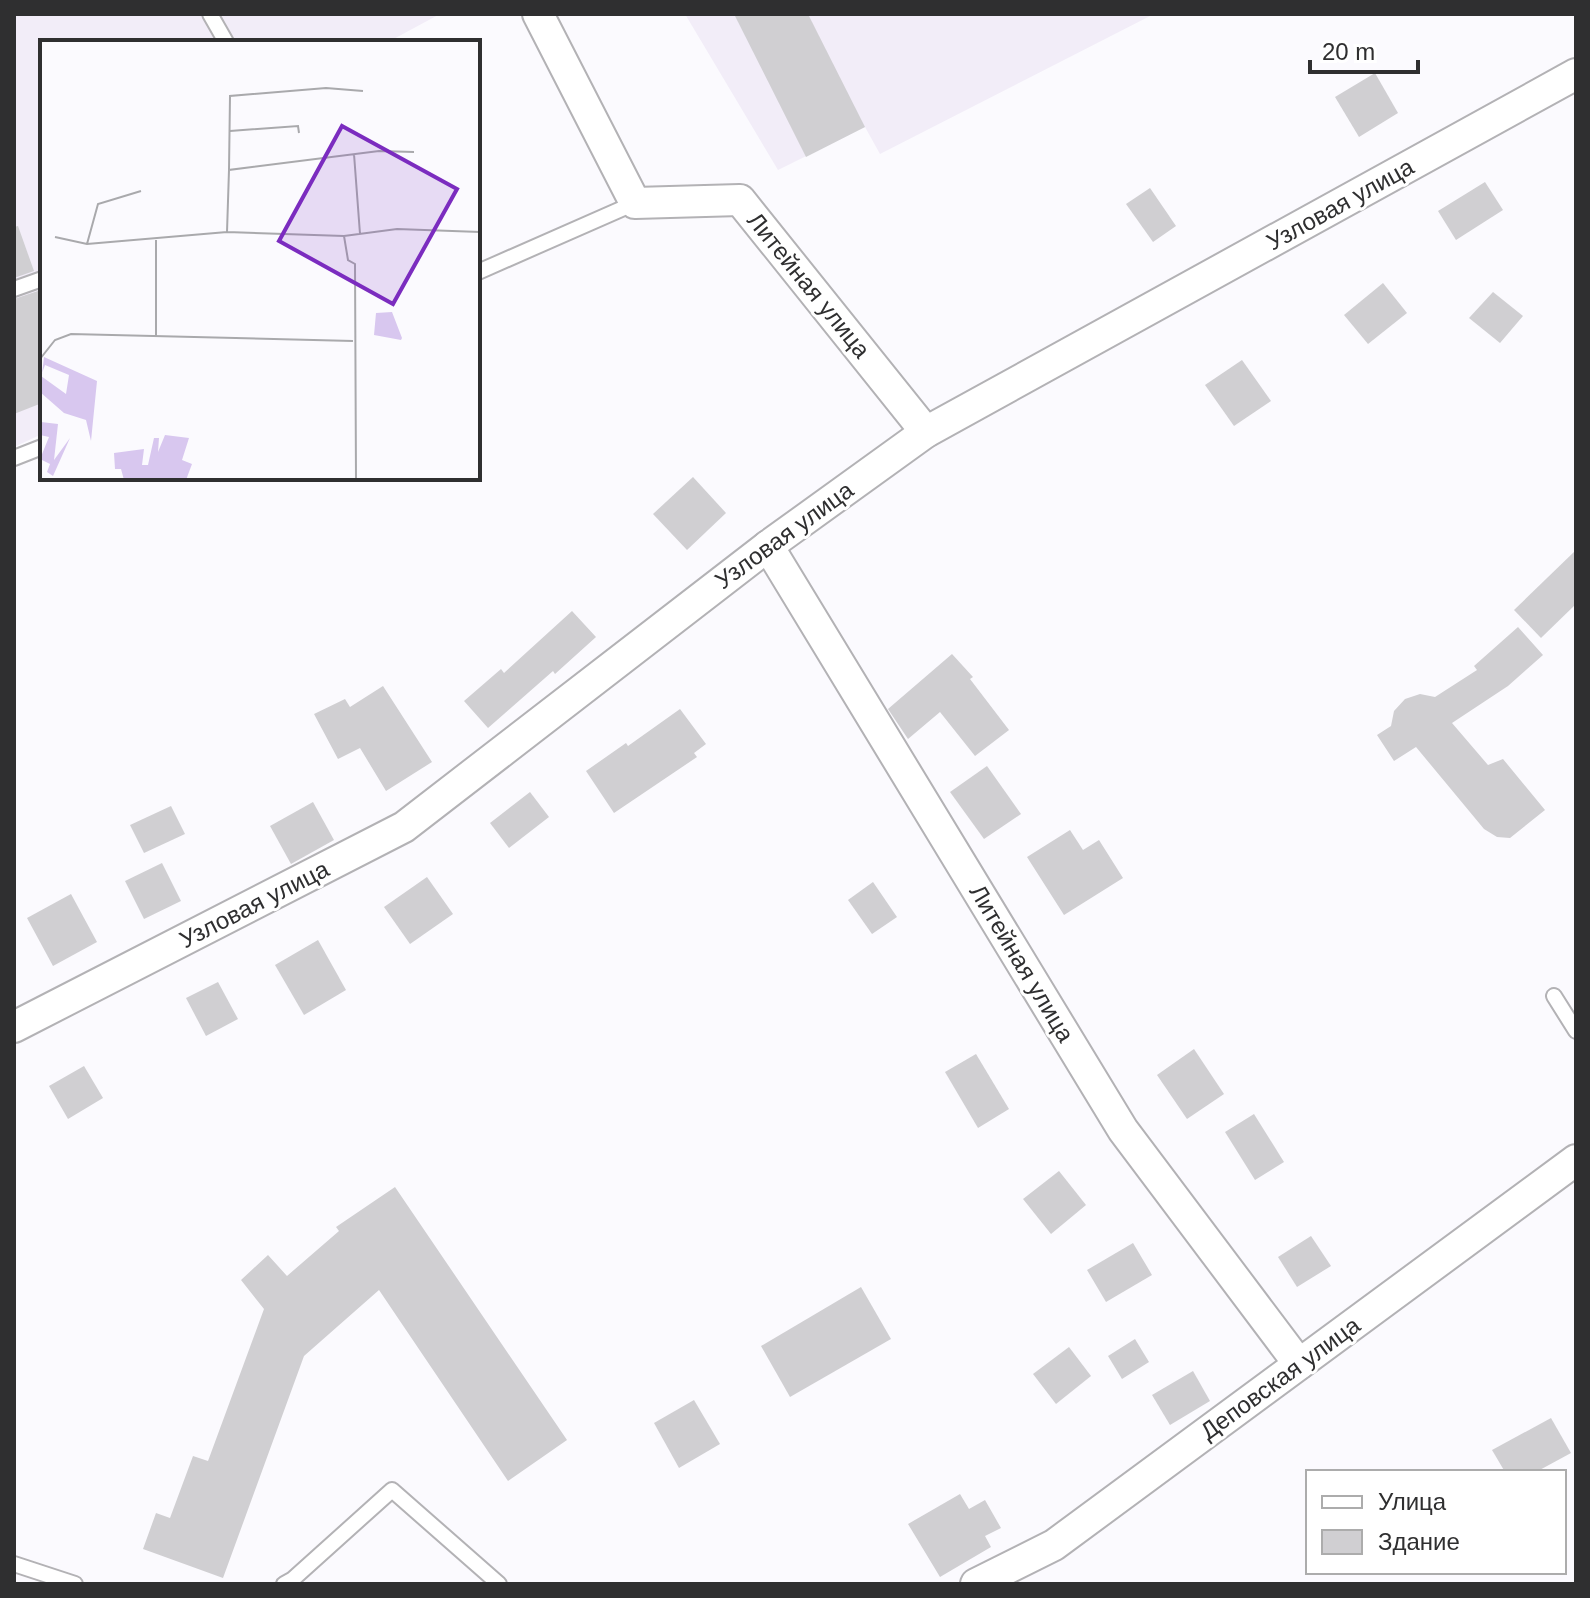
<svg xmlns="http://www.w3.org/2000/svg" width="1590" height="1598" font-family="Arial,sans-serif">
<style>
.built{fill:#f2edf8}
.building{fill:#d0cfd2}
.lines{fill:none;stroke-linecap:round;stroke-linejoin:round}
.service-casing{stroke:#b3b2b5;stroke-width:18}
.minor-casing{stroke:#b3b2b5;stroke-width:34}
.service{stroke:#fff;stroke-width:14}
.minor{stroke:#fff;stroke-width:30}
.labels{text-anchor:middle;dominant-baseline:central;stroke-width:6;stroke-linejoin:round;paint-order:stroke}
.street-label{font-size:24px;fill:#2f2f30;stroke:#fff}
.inset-road{fill:none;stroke:#a9a9ac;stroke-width:2}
.view{fill:#7b2cbf;fill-opacity:0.15;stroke:#7b2cbf;stroke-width:4}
.inset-edge{fill:none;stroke:#2f2f30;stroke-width:4}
</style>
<rect width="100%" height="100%" fill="#fbfafe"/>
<!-- built -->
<g class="built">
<path d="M14 14H440L388 42H42V434L14 447Z"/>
<path d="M685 14H1154L880 154 865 127 778 170Z"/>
</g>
<!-- building -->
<g class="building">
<path d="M734 14H808L865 127 806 157Z"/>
<path d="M1375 73 1398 113 1359 137 1335 97Z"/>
<path d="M1485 182 1503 210 1456 240 1438 211Z"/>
<path d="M1150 188 1176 226 1153 242 1126 204Z"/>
<path d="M18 226 34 271 14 278V227Z"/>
<path d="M1383 283 1407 313 1368 344 1344 315Z"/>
<path d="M41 290 42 403 14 414V299Z"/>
<path d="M1493 292 1523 316 1500 343 1469 318Z"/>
<path d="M1242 360 1271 401 1234 426 1205 385Z"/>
<path d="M693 477 726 513 687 550 653 514Z"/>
<path d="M1576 550V604L1541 638 1514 610Z"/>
<path d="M572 611 596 637 555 674 553 671 488 728 464 701 501 669 504 673Z"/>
<path d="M1518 627 1543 655 1508 686 1452 723 1488 765 1503 759 1545 810 1510 838 1497 837 1484 829 1416 747 1394 761 1377 735 1391 726 1394 711 1405 699 1420 694 1435 697 1477 670 1474 666Z"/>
<path d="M952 654 973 677 970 679 1009 730 975 756 940 712 908 739 888 709Z"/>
<path d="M383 686 432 762 386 791 360 748 338 759 314 714 345 699 350 707Z"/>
<path d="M680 709 706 744 694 753 697 757 614 813 586 771 626 743 628 746Z"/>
<path d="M987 766 1021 814 984 839 950 792Z"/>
<path d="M530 792 549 817 509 848 490 823Z"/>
<path d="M313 802 334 840 291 864 270 826Z"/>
<path d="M171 806 185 834 144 853 130 825Z"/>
<path d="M1070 830 1083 850 1099 840 1123 878 1064 915 1027 857Z"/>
<path d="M162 863 181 901 144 919 125 881Z"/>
<path d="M427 877 453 914 410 944 384 907Z"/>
<path d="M873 882 897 917 872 934 848 900Z"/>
<path d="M71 894 97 942 53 966 27 918Z"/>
<path d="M318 940 346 990 304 1015 275 965Z"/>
<path d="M218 982 238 1019 206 1036 186 998Z"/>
<path d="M1194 1049 1224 1094 1187 1119 1157 1075Z"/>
<path d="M976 1054 1009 1109 978 1128 945 1072Z"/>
<path d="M84 1066 103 1098 68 1119 49 1086Z"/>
<path d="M1254 1114 1284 1162 1255 1180 1225 1132Z"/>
<path d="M1059 1171 1086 1205 1051 1234 1023 1199Z"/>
<path d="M395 1187 567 1440 508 1481 379 1290 304 1356 223 1578 143 1549 156 1513 170 1518 193 1456 208 1461 264 1309 241 1280 268 1255 287 1276 339 1231 336 1227Z"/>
<path d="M1311 1236 1331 1266 1297 1287 1278 1257Z"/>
<path d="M1133 1243 1152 1275 1106 1302 1087 1270Z"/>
<path d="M861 1287 891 1339 790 1397 761 1346Z"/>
<path d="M1135 1339 1149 1362 1122 1379 1108 1356Z"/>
<path d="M1069 1347 1091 1376 1056 1404 1033 1374Z"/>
<path d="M1193 1371 1210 1401 1170 1425 1152 1395Z"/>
<path d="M694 1400 720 1444 679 1468 654 1423Z"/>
<path d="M1551 1418 1571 1453 1536 1472H1505L1492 1450Z"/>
<path d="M960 1494 969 1509 985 1500 1001 1528 985 1536 991 1547 940 1577 908 1524Z"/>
</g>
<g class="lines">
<defs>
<g id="service">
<path d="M210 14 226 42"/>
<path d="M478 272 635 203"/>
<path d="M14 289 42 279"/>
<path d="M14 458 42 447"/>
<path d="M1554 996 1576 1031"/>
<path d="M14 1564 75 1584"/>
<path d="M284 1584 293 1579 392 1490 499 1584"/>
</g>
<g id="minor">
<path d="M538 14 635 203 740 200 926 432"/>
<path d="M768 546 1123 1130 1299 1364"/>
<path d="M14 1027 404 827 768 546 926 432 1576 74"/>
<path d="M976 1584 1054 1545 1576 1160"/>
</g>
</defs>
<!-- service casing -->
<use href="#service" class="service-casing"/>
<!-- minor casing -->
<use href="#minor" class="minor-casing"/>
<!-- service -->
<use href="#service" class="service"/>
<!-- minor -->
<use href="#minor" class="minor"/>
</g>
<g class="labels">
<!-- street labels -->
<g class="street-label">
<text transform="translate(1340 204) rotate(-29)">Узловая улица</text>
<text transform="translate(809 285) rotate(51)">Литейная улица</text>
<text transform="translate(784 535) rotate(-36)">Узловая улица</text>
<text transform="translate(254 904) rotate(-27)">Узловая улица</text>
<text transform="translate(1022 963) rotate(59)">Литейная улица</text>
<text transform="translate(1280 1378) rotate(-36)">Деповская улица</text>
</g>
</g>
<!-- overview -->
<g transform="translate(40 40)">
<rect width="440" height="440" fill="#fbfafe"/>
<path d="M352 272 362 298 361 300 334 295 336 273ZM4 317 57 341 51 401 46 380 24 373 0 352ZM5 325 29 335 26 354 1 336ZM0 371 1 382 18 384 14 420 30 398 13 436 7 432 10 424 0 419 9 397 0 395ZM125 395 149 398 142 420 152 424 146 440H84L81 429H75L74 413 104 409 102 425H108L114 398H119L118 412Z" fill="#d8c7ef" fill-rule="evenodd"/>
<path class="inset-road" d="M190 91 258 86 259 93M314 114 320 194M189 130 190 56 286 48 323 51M187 192 189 130 339 111 374 112M304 196 308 220 315 224 316 440M15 197 47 204 187 192 304 196 357 189 440 192M116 200V296M47 204 58 164 101 151M0 319 15 300 31 294 313 301"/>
<path class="view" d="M302 86 417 149 353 264 239 201Z"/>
<rect width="440" height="440" class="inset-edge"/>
</g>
<!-- border -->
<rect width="1590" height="1598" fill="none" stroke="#2f2f30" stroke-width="32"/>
<!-- legend -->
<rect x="1306" y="1470" width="260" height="104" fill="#ffffff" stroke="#acacac" stroke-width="2"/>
<rect x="1322" y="1496" width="40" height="12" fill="#ffffff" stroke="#acacac" stroke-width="2"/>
<text x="1378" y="1510" font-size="24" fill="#2f2f30">Улица</text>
<rect x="1322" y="1530" width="40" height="24" fill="#d0cfd2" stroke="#acacac" stroke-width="2"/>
<text x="1378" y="1550" font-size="24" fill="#2f2f30">Здание</text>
<!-- scale -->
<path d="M1310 60v12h108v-12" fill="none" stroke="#2f2f30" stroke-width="4"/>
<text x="1322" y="60" font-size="24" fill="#2f2f30" stroke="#ffffff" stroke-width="6" paint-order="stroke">20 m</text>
</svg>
